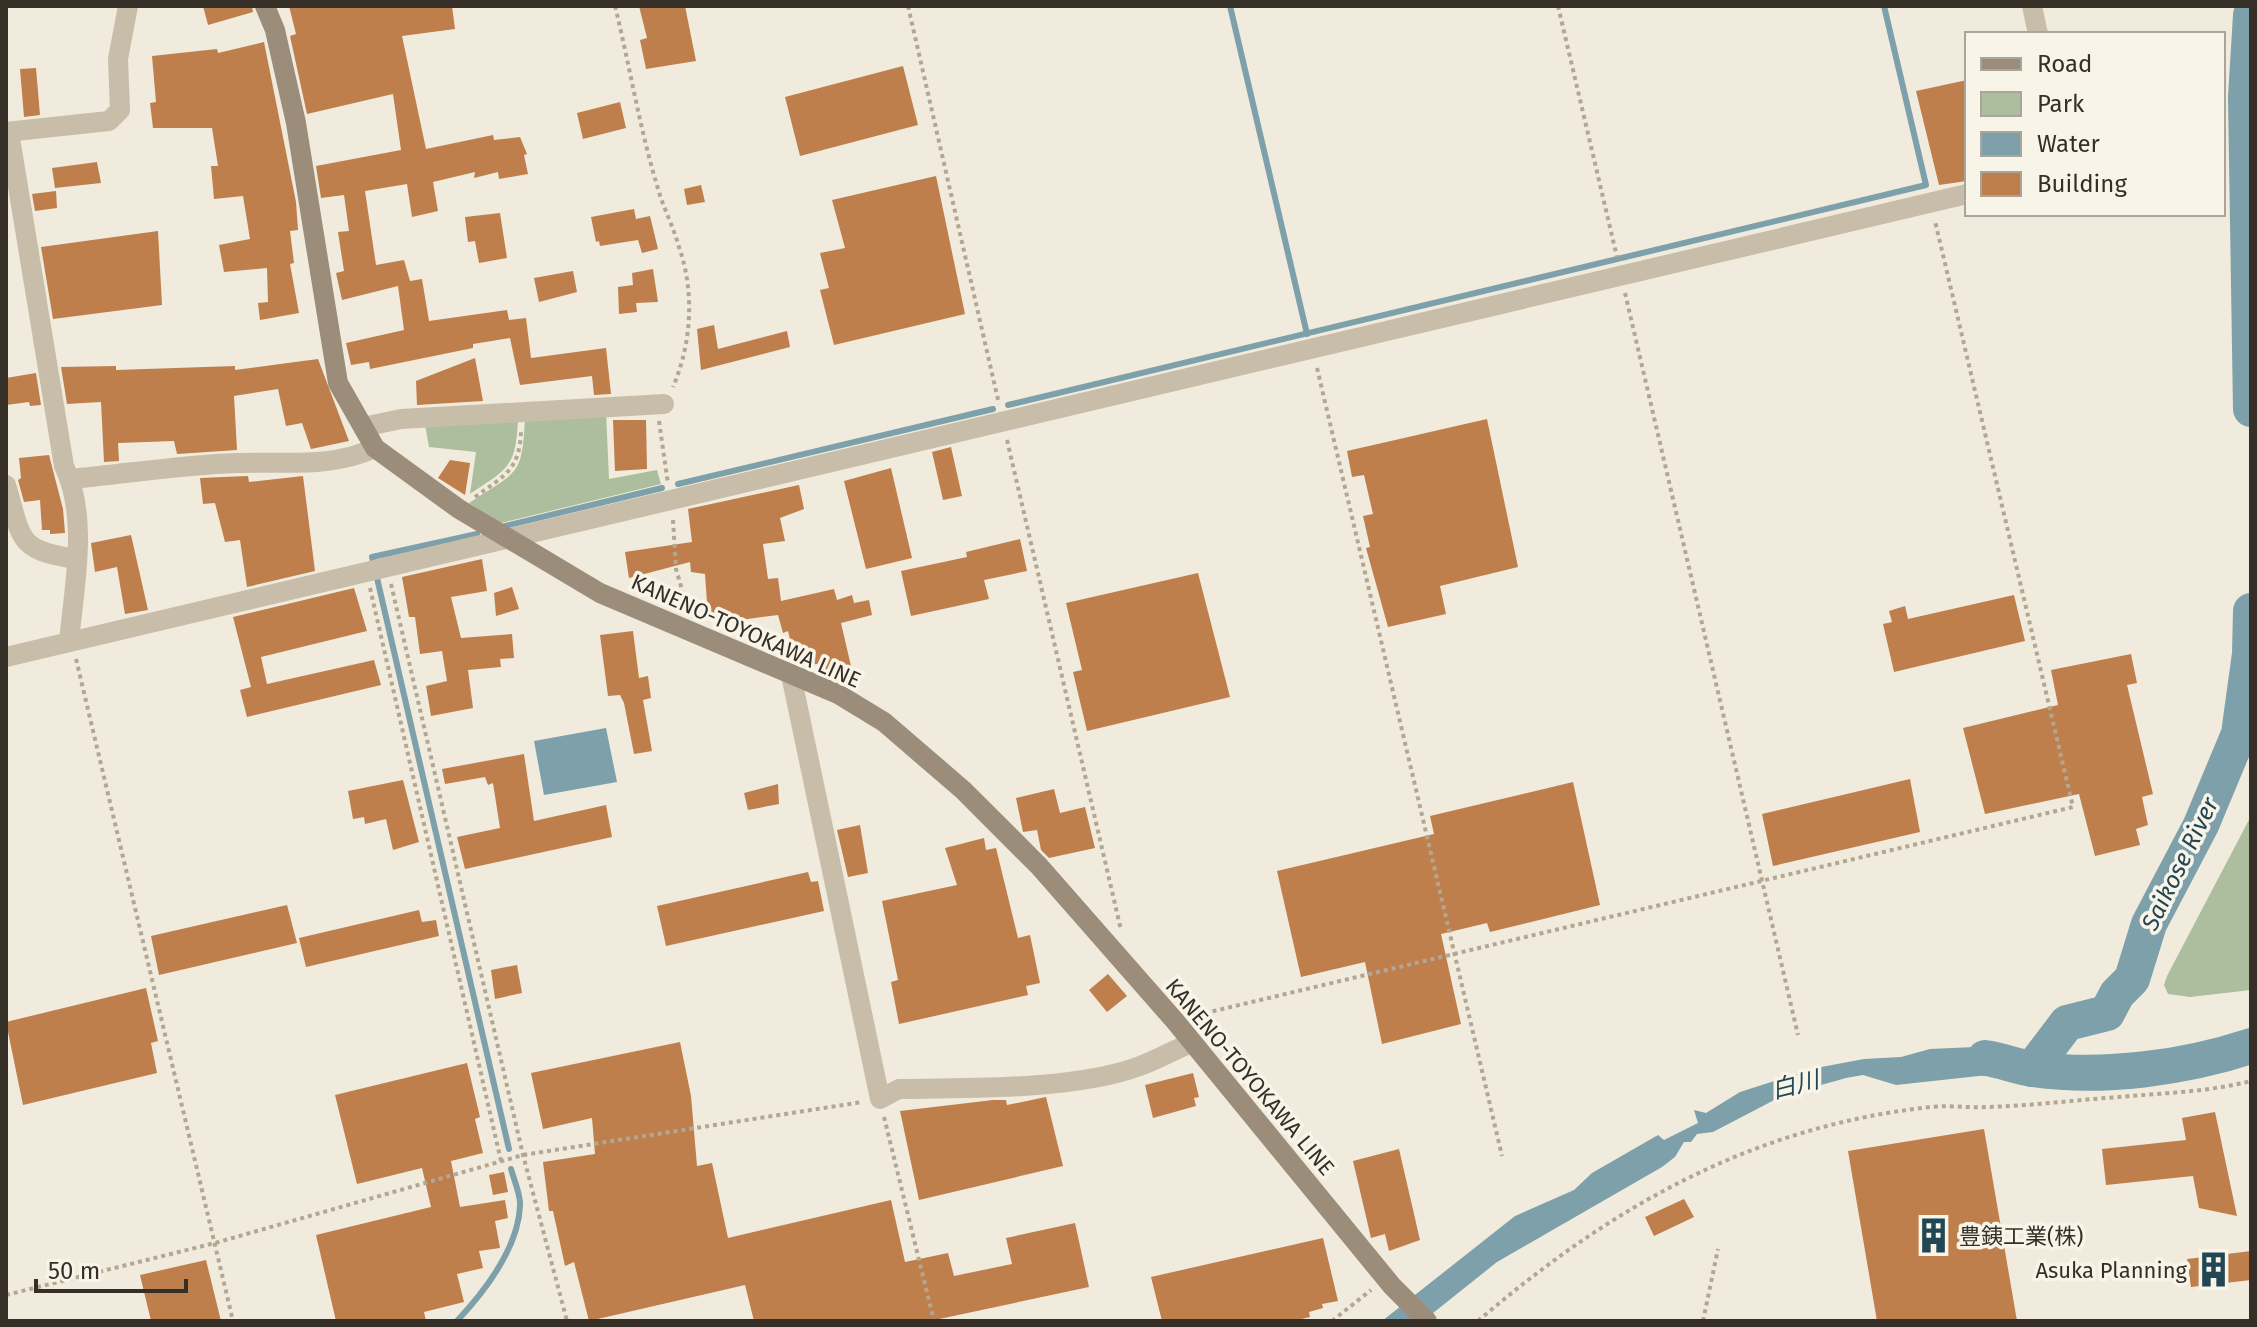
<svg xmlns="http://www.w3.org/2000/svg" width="2257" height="1327" font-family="'Fira Sans','Noto Sans JP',sans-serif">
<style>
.green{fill:#acbe9d}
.water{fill:#7da0ab}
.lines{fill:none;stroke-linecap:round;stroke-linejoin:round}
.stream{stroke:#7da0ab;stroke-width:6}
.river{stroke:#7da0ab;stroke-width:36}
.building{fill:#be7f4c}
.path{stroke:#b3a793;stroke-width:4;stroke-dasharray:4 4;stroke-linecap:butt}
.street{stroke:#c8bda9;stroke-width:20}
.secondary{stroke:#9b8d7a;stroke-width:20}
.labels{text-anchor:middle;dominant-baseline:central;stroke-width:7;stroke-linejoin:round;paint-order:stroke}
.street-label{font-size:22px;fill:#352f28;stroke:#f8f4e8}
.poi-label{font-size:22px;fill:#352f28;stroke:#f8f4e8;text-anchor:start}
.water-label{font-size:24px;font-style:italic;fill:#214654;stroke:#f8f4e8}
</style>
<rect width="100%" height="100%" fill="#f0ebdc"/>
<!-- green -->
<g class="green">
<path d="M606 412 609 479 657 470 661 484 501 523 469 503C518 470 522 478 525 418Z"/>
<path d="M518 418C516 467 509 468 470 494L476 452 429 447 425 424Z"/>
<path d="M2251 816V990L2190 997 2168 994 2164 985 2167 976Z"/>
</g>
<!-- water -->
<g class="water">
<path d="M606 728 617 782 544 795 534 741Z"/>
<path d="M1997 1046 2025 1059 2038 1076 2006 1073 1896 1085 1863 1075 1846 1078 1782 1096 1713 1132 1697 1134 1691 1142H1684L1675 1157 1662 1167 1497 1262 1423 1321H1382L1515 1216 1574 1190 1592 1173 1658 1135 1664 1140 1698 1123 1694 1110 1706 1113 1740 1092 1816 1068 1864 1059 1901 1057 1930 1049Z"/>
</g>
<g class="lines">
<!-- stream -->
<g class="stream">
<path d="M1230 6 1307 334"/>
<path d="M1008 405 1926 185 1884 6"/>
<path d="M678 484 993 409"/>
<path d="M505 526 662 488"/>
<path d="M373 561 372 557 477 534"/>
<path d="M377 578 509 1149"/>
<path d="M457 1321C485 1291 518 1249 520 1206 521 1195 514 1180 511 1169"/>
</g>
<!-- river -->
<g class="river">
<path d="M2251 15 2246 97 2251 409"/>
<path d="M1985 1058C2001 1060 2017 1067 2033 1069 2103 1079 2184 1068 2251 1046"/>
<path d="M2032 1069 2067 1023 2107 1013 2117 994 2132 979 2149 924 2201 825 2239 734 2250 654 2251 611"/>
</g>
</g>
<!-- building -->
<g class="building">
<path d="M203 6H252L253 12 208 25Z"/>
<path d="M289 6H452L455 29 402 36 426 149 493 135 494 140 520 137 527 154 524 155 528 174 499 179 498 172 474 178 475 172 433 182 438 211 412 217 407 184 365 191 376 265 404 260 410 281 422 279 429 321 507 310 509 320 526 318 531 358 606 348 611 394 594 395 592 376 520 385 510 338 473 344V348L370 369 369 362 351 365 346 343 404 330 398 286 342 300 336 273 344 271 338 232 349 231 344 195 321 198 316 166 401 150 393 94 307 114 290 36 296 34Z"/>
<path d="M639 6H685L696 61 646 69 640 40 647 38Z"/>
<path d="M264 42 296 202 298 230 290 231 294 263 290 264 299 313 260 320 258 303 268 302 267 268 224 272 219 245 250 239 243 196 214 199 211 166H218L212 128H153L150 103 156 102 152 56 217 49 218 53Z"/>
<path d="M903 66 918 125 800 156 785 97Z"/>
<path d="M36 68 40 115 24 117 20 69Z"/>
<path d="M1967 80V181L1939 185 1916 91Z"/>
<path d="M620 102 626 128 583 139 577 113Z"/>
<path d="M97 162 101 183 55 188 52 168Z"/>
<path d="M936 176 965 314 834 345 820 290 829 288 820 253 845 248 832 200Z"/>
<path d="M701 185 705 202 687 205 684 189Z"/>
<path d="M56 191 57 208 35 211 32 194Z"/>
<path d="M634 209 636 219 650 216 658 249 642 253 638 240 600 246 599 241 596 242 591 217Z"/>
<path d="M500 213 507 258 479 263 475 241 468 242 465 217Z"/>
<path d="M158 231 162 305 53 319 41 247Z"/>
<path d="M653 269 658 302 636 303 637 312 619 314 618 287 633 285 632 273Z"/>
<path d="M573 271 577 292 539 302 534 278Z"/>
<path d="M714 325 718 349 787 331 790 347 701 370 697 329Z"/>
<path d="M475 358 483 401 417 405 416 381Z"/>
<path d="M318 359 349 441 311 449 302 423 286 426 278 389 234 396 237 450 177 454 174 441 118 443 119 461 104 462 101 402 67 404 61 367 116 366V370L235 366V370Z"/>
<path d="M36 373 41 405 30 406 29 402 6 405V378Z"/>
<path d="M1487 419 1518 567 1440 586 1446 614 1388 627 1366 548 1370 547 1363 516 1373 514 1364 475 1352 477 1347 451Z"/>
<path d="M613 420H646L647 469 615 471Z"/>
<path d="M951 447 962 496 943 500 932 452Z"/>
<path d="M49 455 63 509 65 533 50 534V530H42L40 500 24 502 18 480 21 478 19 458Z"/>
<path d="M450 460 470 463 465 495 438 478Z"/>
<path d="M891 468 912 558 866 569 844 481Z"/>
<path d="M248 476 249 482 303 476 315 571 247 587 240 540 225 542 215 503 203 504 200 478Z"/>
<path d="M799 485 804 509 780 518 785 541 763 544 768 579 778 578 781 601 834 589 837 600 852 595 854 603 869 600 872 615 841 623 851 666 821 673 817 664 805 665 795 661 788 631 783 633 778 615 740 620 739 615 708 617 705 574 691 572 690 562 629 578 625 552 692 542 688 509Z"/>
<path d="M131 535 148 610 125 614 117 567 95 572 91 543Z"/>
<path d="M1020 539 1027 571 984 580 989 599 911 616 901 571 967 557 966 552Z"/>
<path d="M482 559 487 591 451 597 461 638 512 634 514 658 500 659 501 667 468 670 473 708 431 716 426 686 447 681 442 651 420 654 415 617H409L402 577Z"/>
<path d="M1198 573 1230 697 1087 731 1073 672 1082 670 1066 603Z"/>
<path d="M512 587 519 609 496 616 494 593Z"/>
<path d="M354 588 367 631 261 657 267 684 374 660 381 685 247 717 240 690 251 687 233 617Z"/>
<path d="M2014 595 2025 641 1894 672 1883 624 1892 622 1889 611 1905 606 1908 619Z"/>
<path d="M633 631 639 678 648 676 651 698 643 700 652 751 634 754 624 703 620 695 608 696 600 635Z"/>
<path d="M2131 654 2137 683 2127 685 2153 794 2142 797 2148 825 2136 829 2140 845 2095 856 2079 794 1985 814 1963 728 2058 705 2051 670Z"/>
<path d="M524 754 534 821 606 805 612 837 465 869 457 837 500 828 493 783 488 785 485 777 445 784 442 769Z"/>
<path d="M1910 779 1920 832 1773 866 1762 814Z"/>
<path d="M403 780 419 842 393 850 386 819 365 824 364 817 353 819 348 791Z"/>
<path d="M1573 782 1600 905 1490 932 1487 923 1441 934 1461 1024 1382 1044 1365 962 1301 977 1277 871 1434 834 1430 816Z"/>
<path d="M778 784 779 804 748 810 744 793Z"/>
<path d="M1054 789 1060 813 1085 807 1095 848 1049 858 1041 850 1037 830 1023 832 1016 798Z"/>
<path d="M860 825 868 873 848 877 837 830Z"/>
<path d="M984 838 986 850 996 848 1018 938 1030 935 1040 983 1026 986 1028 995 899 1024 891 982 898 980 882 901 957 885 945 848Z"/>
<path d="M808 872 811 882 818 881 824 911 666 946 657 906Z"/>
<path d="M287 905 297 943 159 975 151 936Z"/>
<path d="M419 910 422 922 436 920 439 936 306 967 299 938Z"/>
<path d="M517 965 522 993 495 999 491 970Z"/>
<path d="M1108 974 1127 996 1107 1012 1089 990Z"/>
<path d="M146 988 158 1041 151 1043 157 1073 23 1105 6 1022Z"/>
<path d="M680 1042 691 1096 697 1166 712 1163 728 1238 891 1200 905 1262 948 1253 954 1276 1012 1264 1006 1238 1075 1223 1089 1287 930 1321H754L745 1285 589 1321 574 1262 565 1266 553 1211H549L543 1162 595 1154 592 1118 543 1129 531 1073Z"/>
<path d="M467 1063 480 1117 475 1119 483 1153 451 1161 460 1207 505 1200 508 1218 495 1221 500 1248 479 1251 483 1268 457 1274 464 1302 424 1312 426 1321H336L316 1235 431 1207 422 1168 357 1184 335 1095Z"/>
<path d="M1193 1073 1199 1097 1194 1098 1196 1106 1153 1118 1145 1085Z"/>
<path d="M1046 1097 1063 1166 919 1200 900 1111 993 1100H1006L1007 1105Z"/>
<path d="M2215 1112 2237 1216 2199 1208 2193 1176 2106 1185 2102 1149 2186 1140 2182 1118Z"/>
<path d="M1984 1129 2017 1321H1877L1848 1151Z"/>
<path d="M1399 1149 1420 1240 1389 1251 1385 1234 1371 1238 1353 1161Z"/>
<path d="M504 1172 508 1192 493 1195 489 1175Z"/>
<path d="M1684 1199 1694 1217 1654 1236 1645 1217Z"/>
<path d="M1323 1238 1338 1301 1322 1304 1323 1308 1309 1312 1310 1317 1293 1321H1162L1151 1277Z"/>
<path d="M2251 1251V1280L2191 1287 2187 1259Z"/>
<path d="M206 1260 221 1321H151L140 1275Z"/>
</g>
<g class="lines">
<!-- path -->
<g class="path">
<path d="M615 6C630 67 640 131 659 192 664 209 673 226 678 244 695 291 692 342 673 387"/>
<path d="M908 6 999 404"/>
<path d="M1558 6 1617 257"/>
<path d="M1625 293 1798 1035"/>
<path d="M1317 368 1502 1156"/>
<path d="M659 421 668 484"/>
<path d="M1007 440 1121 930"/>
<path d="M475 497C505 475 520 470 521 430"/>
<path d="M673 520 676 569 688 610"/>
<path d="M391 584 523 1155 567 1321"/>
<path d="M370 588 501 1161"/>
<path d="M76 659 233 1321"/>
<path d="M1197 1015 2073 807 1935 221"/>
<path d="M884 1117 934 1321"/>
<path d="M6 1295 215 1243 523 1155 862 1102"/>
<path d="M1332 1321 1371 1290"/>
<path d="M1478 1321C1611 1207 1753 1126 1931 1107 1949 1105 1967 1108 1986 1107 2030 1106 2074 1100 2119 1097 2163 1093 2208 1092 2251 1081"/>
<path d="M1703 1321 1718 1249"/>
</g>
<!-- street -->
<g class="street">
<path d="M2032 6 2038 34"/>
<path d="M6 132 109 121 120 110 118 59 128 6"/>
<path d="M9 132 64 466C89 518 74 586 69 642"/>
<path d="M363 427 401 419 664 404"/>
<path d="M70 479C125 474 181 465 236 463 284 461 329 469 375 448"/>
<path d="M6 485C22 538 16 551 77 559"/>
<path d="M6 657 1967 194"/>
<path d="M791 675 880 1099 899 1089C969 1088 1076 1090 1140 1066 1157 1060 1174 1050 1191 1043"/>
</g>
<!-- secondary -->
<path class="secondary" d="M265 6 275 30 296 123 338 383 375 448 459 509 600 593 838 694 884 722 963 790 1039 866 1175 1021 1392 1286 1427 1321"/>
</g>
<!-- icons -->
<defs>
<symbol id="building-bare" viewBox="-9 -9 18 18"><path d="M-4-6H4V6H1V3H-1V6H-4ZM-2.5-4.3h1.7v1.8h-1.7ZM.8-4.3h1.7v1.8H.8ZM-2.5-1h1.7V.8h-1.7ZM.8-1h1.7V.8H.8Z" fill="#214654" stroke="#f8f4e8" stroke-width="2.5" paint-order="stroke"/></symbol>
</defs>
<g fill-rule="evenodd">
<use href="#building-bare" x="1908" y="1210" width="51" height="51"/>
<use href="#building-bare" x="2188" y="1244" width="51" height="51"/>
</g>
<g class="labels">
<!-- street labels -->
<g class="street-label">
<text transform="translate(746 631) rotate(24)">KANENO-TOYOKAWA LINE</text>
<text transform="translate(1250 1077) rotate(50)">KANENO-TOYOKAWA LINE</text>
</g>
<!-- poi labels -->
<g class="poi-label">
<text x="1959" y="1236">豊銕工業(株)</text>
<text x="2187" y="1270" text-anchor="end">Asuka Planning</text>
</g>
<!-- water labels -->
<g class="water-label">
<text transform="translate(2180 864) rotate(-64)">Saikose River</text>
<text transform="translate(1795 1085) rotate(-14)">白川</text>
</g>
</g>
<!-- border -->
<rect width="2257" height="1327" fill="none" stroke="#352f28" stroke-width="16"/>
<!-- legend -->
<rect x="1965" y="32" width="260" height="184" fill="#f8f4e8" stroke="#aaa59b" stroke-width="2"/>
<rect x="1981" y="58" width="40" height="12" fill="#9b8d7a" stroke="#aaa59b" stroke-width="2"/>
<text x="2037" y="72" font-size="24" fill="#352f28">Road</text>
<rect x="1981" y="92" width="40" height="24" fill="#acbe9d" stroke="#aaa59b" stroke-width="2"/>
<text x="2037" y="112" font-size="24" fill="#352f28">Park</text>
<rect x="1981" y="132" width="40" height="24" fill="#7da0ab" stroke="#aaa59b" stroke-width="2"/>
<text x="2037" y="152" font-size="24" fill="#352f28">Water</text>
<rect x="1981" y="172" width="40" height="24" fill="#be7f4c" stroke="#aaa59b" stroke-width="2"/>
<text x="2037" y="192" font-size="24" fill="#352f28">Building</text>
<!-- scale -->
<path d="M36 1279v12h150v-12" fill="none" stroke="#352f28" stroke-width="4"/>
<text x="48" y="1279" font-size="24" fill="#352f28" stroke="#f8f4e8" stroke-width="6" paint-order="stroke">50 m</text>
</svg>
